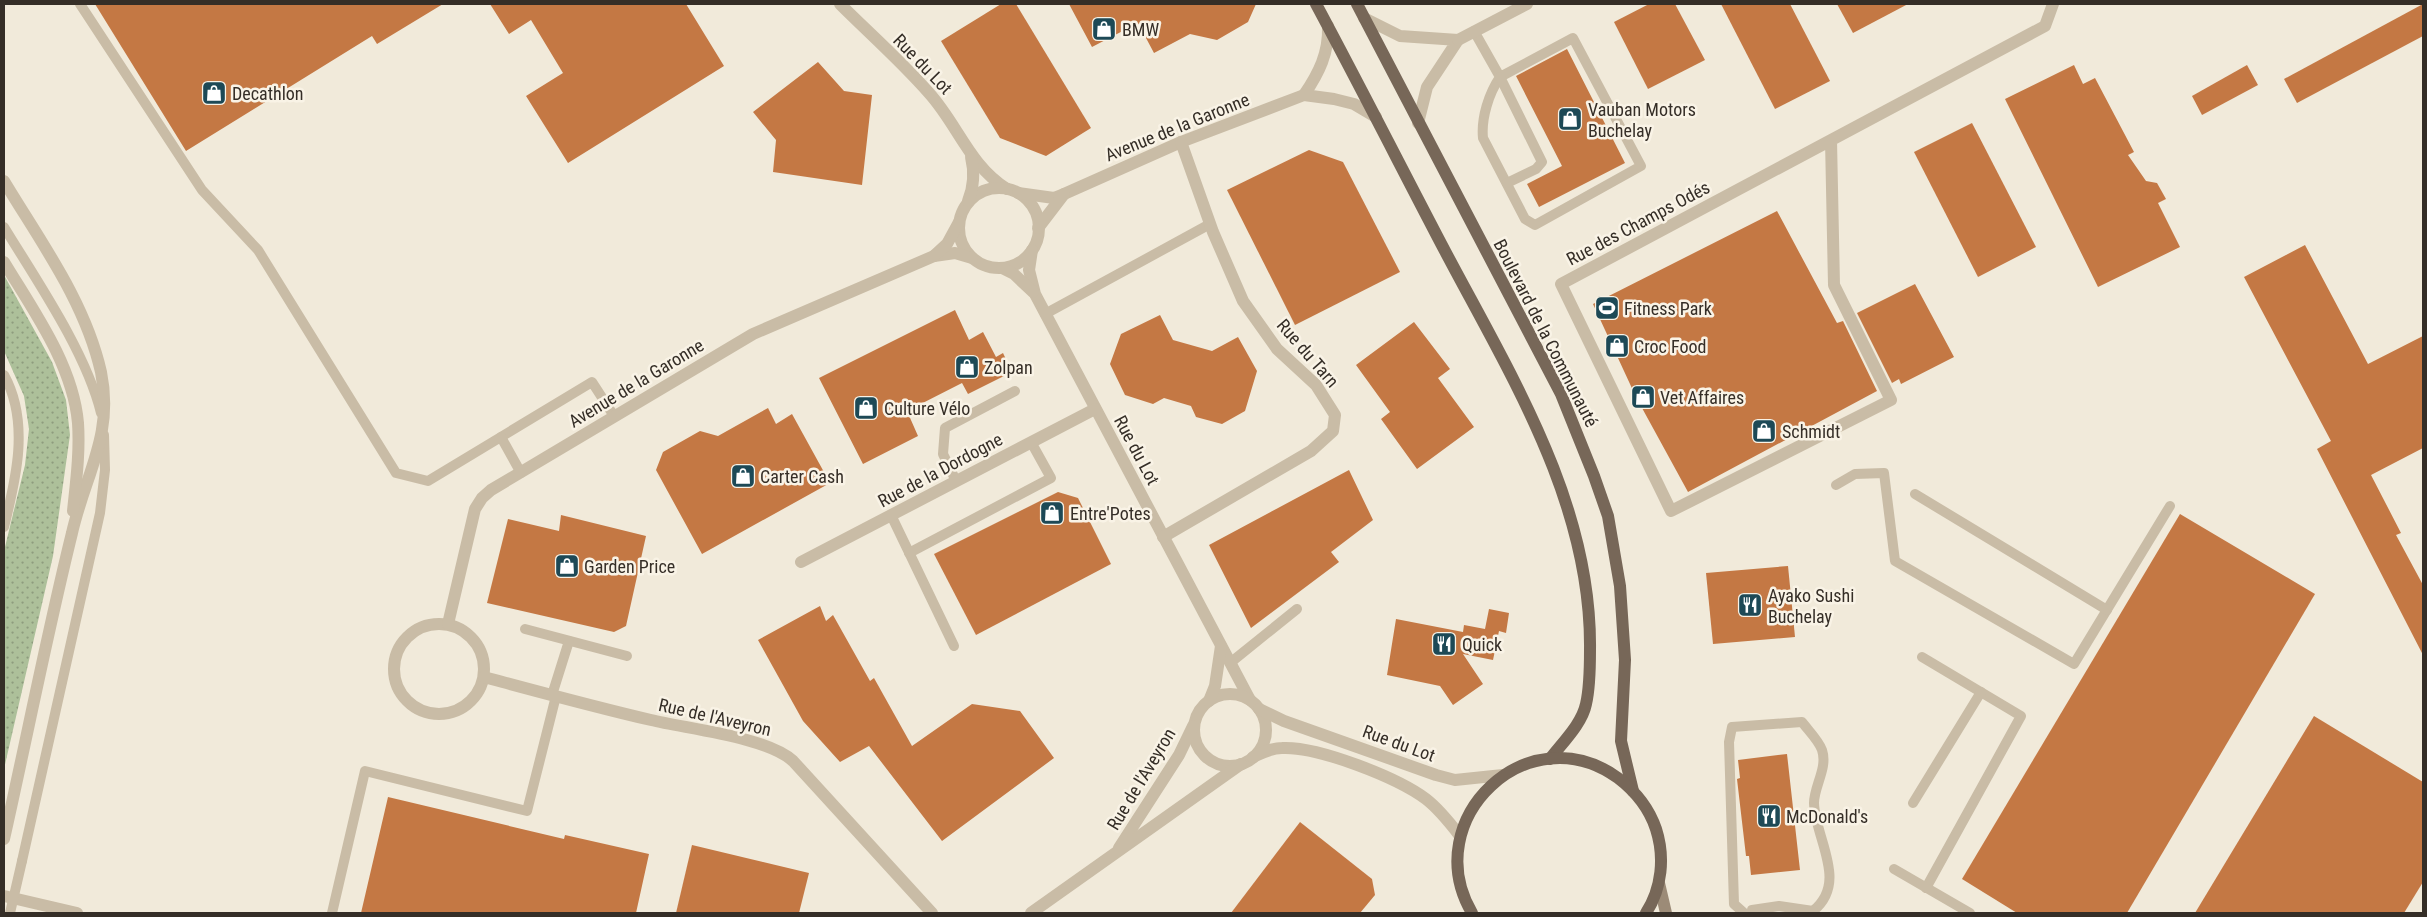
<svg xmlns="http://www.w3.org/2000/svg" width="2427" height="917" font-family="'Roboto Condensed',sans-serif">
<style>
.grass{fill:url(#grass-dots)}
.building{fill:#c47844}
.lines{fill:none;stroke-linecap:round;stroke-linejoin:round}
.lane{stroke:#c9bca6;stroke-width:10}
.street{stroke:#c9bca6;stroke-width:12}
.secondary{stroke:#9c8b77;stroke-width:12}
.primary{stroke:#776758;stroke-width:12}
.lane-bridge{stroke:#c9bca6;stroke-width:10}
.labels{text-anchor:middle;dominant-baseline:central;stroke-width:5;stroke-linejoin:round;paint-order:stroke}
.poi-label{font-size:18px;fill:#352e27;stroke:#f9f3e6;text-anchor:start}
.street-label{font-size:18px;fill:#352e27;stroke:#f9f3e6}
</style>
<defs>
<pattern id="grass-dots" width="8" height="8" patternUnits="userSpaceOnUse" patternTransform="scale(1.25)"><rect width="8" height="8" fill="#adc09a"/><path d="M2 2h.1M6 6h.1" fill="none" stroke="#8e9c7e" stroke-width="1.8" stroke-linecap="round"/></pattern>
</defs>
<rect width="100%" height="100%" fill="#f1eada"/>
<!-- grass -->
<path class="grass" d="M4 275 52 362 66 400 70 435 53 556 4 769V551L25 465 29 429 24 396 4 351Z"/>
<!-- building -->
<g class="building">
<path d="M95 4H443L377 44 372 36 186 151Z"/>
<path d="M490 4H686L724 66 568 163 526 96 563 73 531 20 509 34Z"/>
<path d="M1001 4H1016L1091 128 1046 156 1000 138 941 41Z"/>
<path d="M1069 4H1256L1248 22 1217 40 1190 34 1154 53 1138 23 1092 47Z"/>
<path d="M1649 4H1675L1705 60 1648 89 1614 22Z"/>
<path d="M1721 4H1790L1830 81 1775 109Z"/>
<path d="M1837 4H1908L1853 33Z"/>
<path d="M2423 4V36L2297 103 2284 79Z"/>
<path d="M1567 49 1625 163 1539 207 1527 184 1562 166 1516 76Z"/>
<path d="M818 62 844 91 872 95 862 185 773 172 776 140 753 112Z"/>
<path d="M2074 65 2083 84 2095 78 2134 152 2128 155 2146 181 2157 183 2166 199 2158 203 2180 247 2098 287 2005 99Z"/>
<path d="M2247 65 2258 85 2202 115 2192 96Z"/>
<path d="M1972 123 2036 247 1978 277 1914 152Z"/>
<path d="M1309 150 1343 162 1400 272 1295 325 1227 190Z"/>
<path d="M1777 211 1837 323 1843 321 1877 391 1688 492 1636 397 1593 304Z"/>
<path d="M2305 245 2368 364 2423 336V448L2371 475 2401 533 2396 535 2423 585V655L2317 449 2331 441 2244 277Z"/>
<path d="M1915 284 1954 357 1901 384 1899 379 1892 383 1857 313Z"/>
<path d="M955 310 969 340 983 332 996 357 1003 353 1012 372 968 394 962 383 907 411 918 436 863 464 819 378Z"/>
<path d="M1160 315 1173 340 1212 351 1238 337 1257 371 1245 411 1222 424 1196 417 1191 406 1164 398 1153 404 1125 395 1110 364 1121 334Z"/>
<path d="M1414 322 1450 369 1438 378 1474 427 1417 469 1381 419 1390 412 1356 365Z"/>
<path d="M768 408 776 424 792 414 830 483 702 554 656 470 663 452 700 431 718 436Z"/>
<path d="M1349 470 1373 520 1331 552 1339 562 1251 628 1209 545Z"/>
<path d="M1058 492 1078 498 1111 564 976 635 934 554Z"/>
<path d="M2180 514 2315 594 2127 913H2017L1962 879Z"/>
<path d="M561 515 646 536 626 626 614 632 487 603 508 519 559 531Z"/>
<path d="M1788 566 1795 637 1713 644 1706 573Z"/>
<path d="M820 606 826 621 833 615 870 681 874 678 912 746 972 704 1020 711 1054 758 942 841 869 746 840 762 803 721 758 640Z"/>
<path d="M1489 609 1509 613 1506 633 1499 631 1493 660 1463 654 1483 684 1453 705 1440 686 1387 675 1396 619 1463 632 1464 625 1485 629Z"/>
<path d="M2314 716 2423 782V882L2404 913H2195Z"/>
<path d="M1787 754 1800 870 1751 875 1749 856H1746L1737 779 1740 778 1738 760Z"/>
<path d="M388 797 564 839 565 835 649 854 636 913H361Z"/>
<path d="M1300 822 1372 879 1375 895 1360 913H1231Z"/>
<path d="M692 845 809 873 799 913H676Z"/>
</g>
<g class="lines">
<!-- lane -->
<g class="lane">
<path d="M80 4 202 190 258 250 396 473 428 481 592 382 614 416"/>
<path d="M1474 31 1500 77 1573 38 1641 166 1535 225 1525 219 1483 138C1481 118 1489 93 1500 77"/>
<path d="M1500 77 1542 162 1536 169 1507 183"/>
<path d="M4 227C37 281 86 352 101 413"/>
<path d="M1045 314 1210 224"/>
<path d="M4 375C30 422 16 479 4 527"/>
<path d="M501 437 521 473"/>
<path d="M956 481 943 454 945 428 1015 391"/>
<path d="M1836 485 1855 474 1884 473 1895 561 2074 664 2170 506"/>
<path d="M1915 494 2107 610"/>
<path d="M891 515 954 646"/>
<path d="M909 553 1051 478 1031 442"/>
<path d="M525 629 627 656"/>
<path d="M1922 657 2021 716 1926 888"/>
<path d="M1230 663 1297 609"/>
<path d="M552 695 569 641"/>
<path d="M1913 803 1981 692"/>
<path d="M22 861 100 513 105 470 104 435"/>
<path d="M1894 869 1970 913"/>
<path d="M332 913 365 771 527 811 556 696"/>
<path d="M1744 913 1734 904 1729 742 1732 727 1802 722C1808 730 1819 741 1822 750 1828 768 1814 786 1814 803 1815 839 1849 882 1813 911"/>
<path d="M1752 913V910L1779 906 1813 911 1811 913"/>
</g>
<!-- street -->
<g class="street">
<path d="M840 4C869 33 901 61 929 93 958 125 969 165 1007 189"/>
<path d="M1364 18 1400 36 1458 40 1427 87 1418 123"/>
<path d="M1458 40 1527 4"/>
<path d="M1304 95C1319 73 1329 53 1328 26"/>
<path d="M1831 140 1834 285 1891 400 1671 511 1561 284 2045 26 2053 4"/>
<path d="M4 181C40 241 85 301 101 372 114 435 85 475 72 533 47 634 27 737 4 839"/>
<circle cx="999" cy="228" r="40"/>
<path d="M1018 193 1054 198 1064 194 1181 142 1304 95 1334 99 1354 104 1376 117"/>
<path d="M968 201C974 186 975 173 971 157"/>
<path d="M1038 228 1064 194"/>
<path d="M1032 250 1029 270 1035 294 1250 700"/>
<path d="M934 256 955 253 972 258"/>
<path d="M4 262C33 310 73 365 78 423 80 453 76 482 73 511"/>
<path d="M1002 268 1014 274 1033 292"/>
<path d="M1163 537 1311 451 1333 431 1335 415 1316 385 1277 349 1243 301 1213 232 1181 142"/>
<path d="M801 562 1095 409"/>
<circle cx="439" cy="669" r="45"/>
<path d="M448 624 475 509 482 498 491 490 753 334 934 256 947 244 959 222"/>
<path d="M484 677C540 692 595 707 651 720 688 729 767 737 793 761L932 913"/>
<circle cx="1230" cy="730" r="36"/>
<path d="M1209 701 1215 686 1221 646"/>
<path d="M1259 709 1284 721 1436 775 1455 780 1503 775"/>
<path d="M1253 757C1263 752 1272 748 1282 748 1318 746 1398 778 1426 799 1439 809 1450 823 1460 836"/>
<path d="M1119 848 1179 755 1193 726"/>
<path d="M4 896 77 913"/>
<path d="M1031 913 1241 764"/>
</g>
<!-- secondary -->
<path class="secondary" d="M1659 883 1666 913"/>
<!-- primary -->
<g class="primary">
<path d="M1316 4C1360 86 1402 169 1445 251 1511 376 1592 504 1590 650 1590 668 1590 687 1586 704 1582 724 1562 743 1550 759"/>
<path d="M1357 4 1561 394 1594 476 1608 516 1620 586 1625 660 1621 741 1633 791"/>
<path d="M1472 913C1417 819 1529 713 1618 778 1635 791 1649 808 1656 829 1665 857 1662 888 1646 913"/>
</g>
<!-- lane-bridge -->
<path class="lane-bridge" d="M10 913 22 861"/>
</g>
<!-- icons -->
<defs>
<symbol id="shop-square" viewBox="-11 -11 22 22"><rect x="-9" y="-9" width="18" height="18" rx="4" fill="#1d4956" stroke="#f9f3e6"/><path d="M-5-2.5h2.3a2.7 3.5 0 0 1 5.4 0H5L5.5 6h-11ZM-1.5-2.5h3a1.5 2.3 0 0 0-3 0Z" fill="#fff"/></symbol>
<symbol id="stadium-square" viewBox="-11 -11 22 22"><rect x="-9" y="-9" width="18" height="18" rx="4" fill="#1d4956" stroke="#f9f3e6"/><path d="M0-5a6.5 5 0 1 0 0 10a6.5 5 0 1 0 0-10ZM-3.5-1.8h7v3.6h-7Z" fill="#fff"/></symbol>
<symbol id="restaurant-square" viewBox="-11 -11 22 22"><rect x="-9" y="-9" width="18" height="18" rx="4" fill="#1d4956" stroke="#f9f3e6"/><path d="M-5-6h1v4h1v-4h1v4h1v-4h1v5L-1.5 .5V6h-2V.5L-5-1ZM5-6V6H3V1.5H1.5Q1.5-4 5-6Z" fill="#fff"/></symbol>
</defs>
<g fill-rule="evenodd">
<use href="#shop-square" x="1090" y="15" width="28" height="28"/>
<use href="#shop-square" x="200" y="79" width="28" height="28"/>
<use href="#shop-square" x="1556" y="105" width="28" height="28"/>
<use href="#stadium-square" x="1593" y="294" width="28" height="28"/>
<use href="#shop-square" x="1603" y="332" width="28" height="28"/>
<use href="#shop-square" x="953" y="353" width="28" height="28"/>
<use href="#shop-square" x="1629" y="383" width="28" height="28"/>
<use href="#shop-square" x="852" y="394" width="28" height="28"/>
<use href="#shop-square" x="1750" y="417" width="28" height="28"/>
<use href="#shop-square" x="729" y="462" width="28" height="28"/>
<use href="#shop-square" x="1038" y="499" width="28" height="28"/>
<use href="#shop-square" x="553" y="552" width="28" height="28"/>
<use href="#restaurant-square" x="1736" y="591" width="28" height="28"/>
<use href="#restaurant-square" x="1430" y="630" width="28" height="28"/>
<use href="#restaurant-square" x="1755" y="802" width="28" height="28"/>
</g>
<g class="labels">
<!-- poi labels -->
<g class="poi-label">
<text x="1122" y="29">BMW</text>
<text x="232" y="93">Decathlon</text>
<text x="1588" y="109">Vauban Motors<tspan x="1588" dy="21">Buchelay</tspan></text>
<text x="1624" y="308">Fitness Park</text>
<text x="1634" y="346">Croc Food</text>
<text x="984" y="367">Zolpan</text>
<text x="1660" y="397">Vet Affaires</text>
<text x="884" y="408">Culture Vélo</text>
<text x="1782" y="431">Schmidt</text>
<text x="760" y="476">Carter Cash</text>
<text x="1070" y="513">Entre'Potes</text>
<text x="584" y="566">Garden Price</text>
<text x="1768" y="595">Ayako Sushi<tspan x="1768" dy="21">Buchelay</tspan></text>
<text x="1462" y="644">Quick</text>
<text x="1786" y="816">McDonald's</text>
</g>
<!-- street labels -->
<g class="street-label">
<text transform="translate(923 64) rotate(46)">Rue du Lot</text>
<text transform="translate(1177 127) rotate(-22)">Avenue de la Garonne</text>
<text transform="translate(1638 223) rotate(-28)">Rue des Champs Odés</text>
<text transform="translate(1546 333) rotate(63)">Boulevard de la Communauté</text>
<text transform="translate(1308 353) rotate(49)">Rue du Tarn</text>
<text transform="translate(636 383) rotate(-31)">Avenue de la Garonne</text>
<text transform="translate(1137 450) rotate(62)">Rue du Lot</text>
<text transform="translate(940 470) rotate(-28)">Rue de la Dordogne</text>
<text transform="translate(715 717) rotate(13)">Rue de l'Aveyron</text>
<text transform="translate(1399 743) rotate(20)">Rue du Lot</text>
<text transform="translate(1141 779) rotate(-59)">Rue de l'Aveyron</text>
</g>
</g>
<!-- border -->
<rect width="2427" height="917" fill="none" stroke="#352e27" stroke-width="10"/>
</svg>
